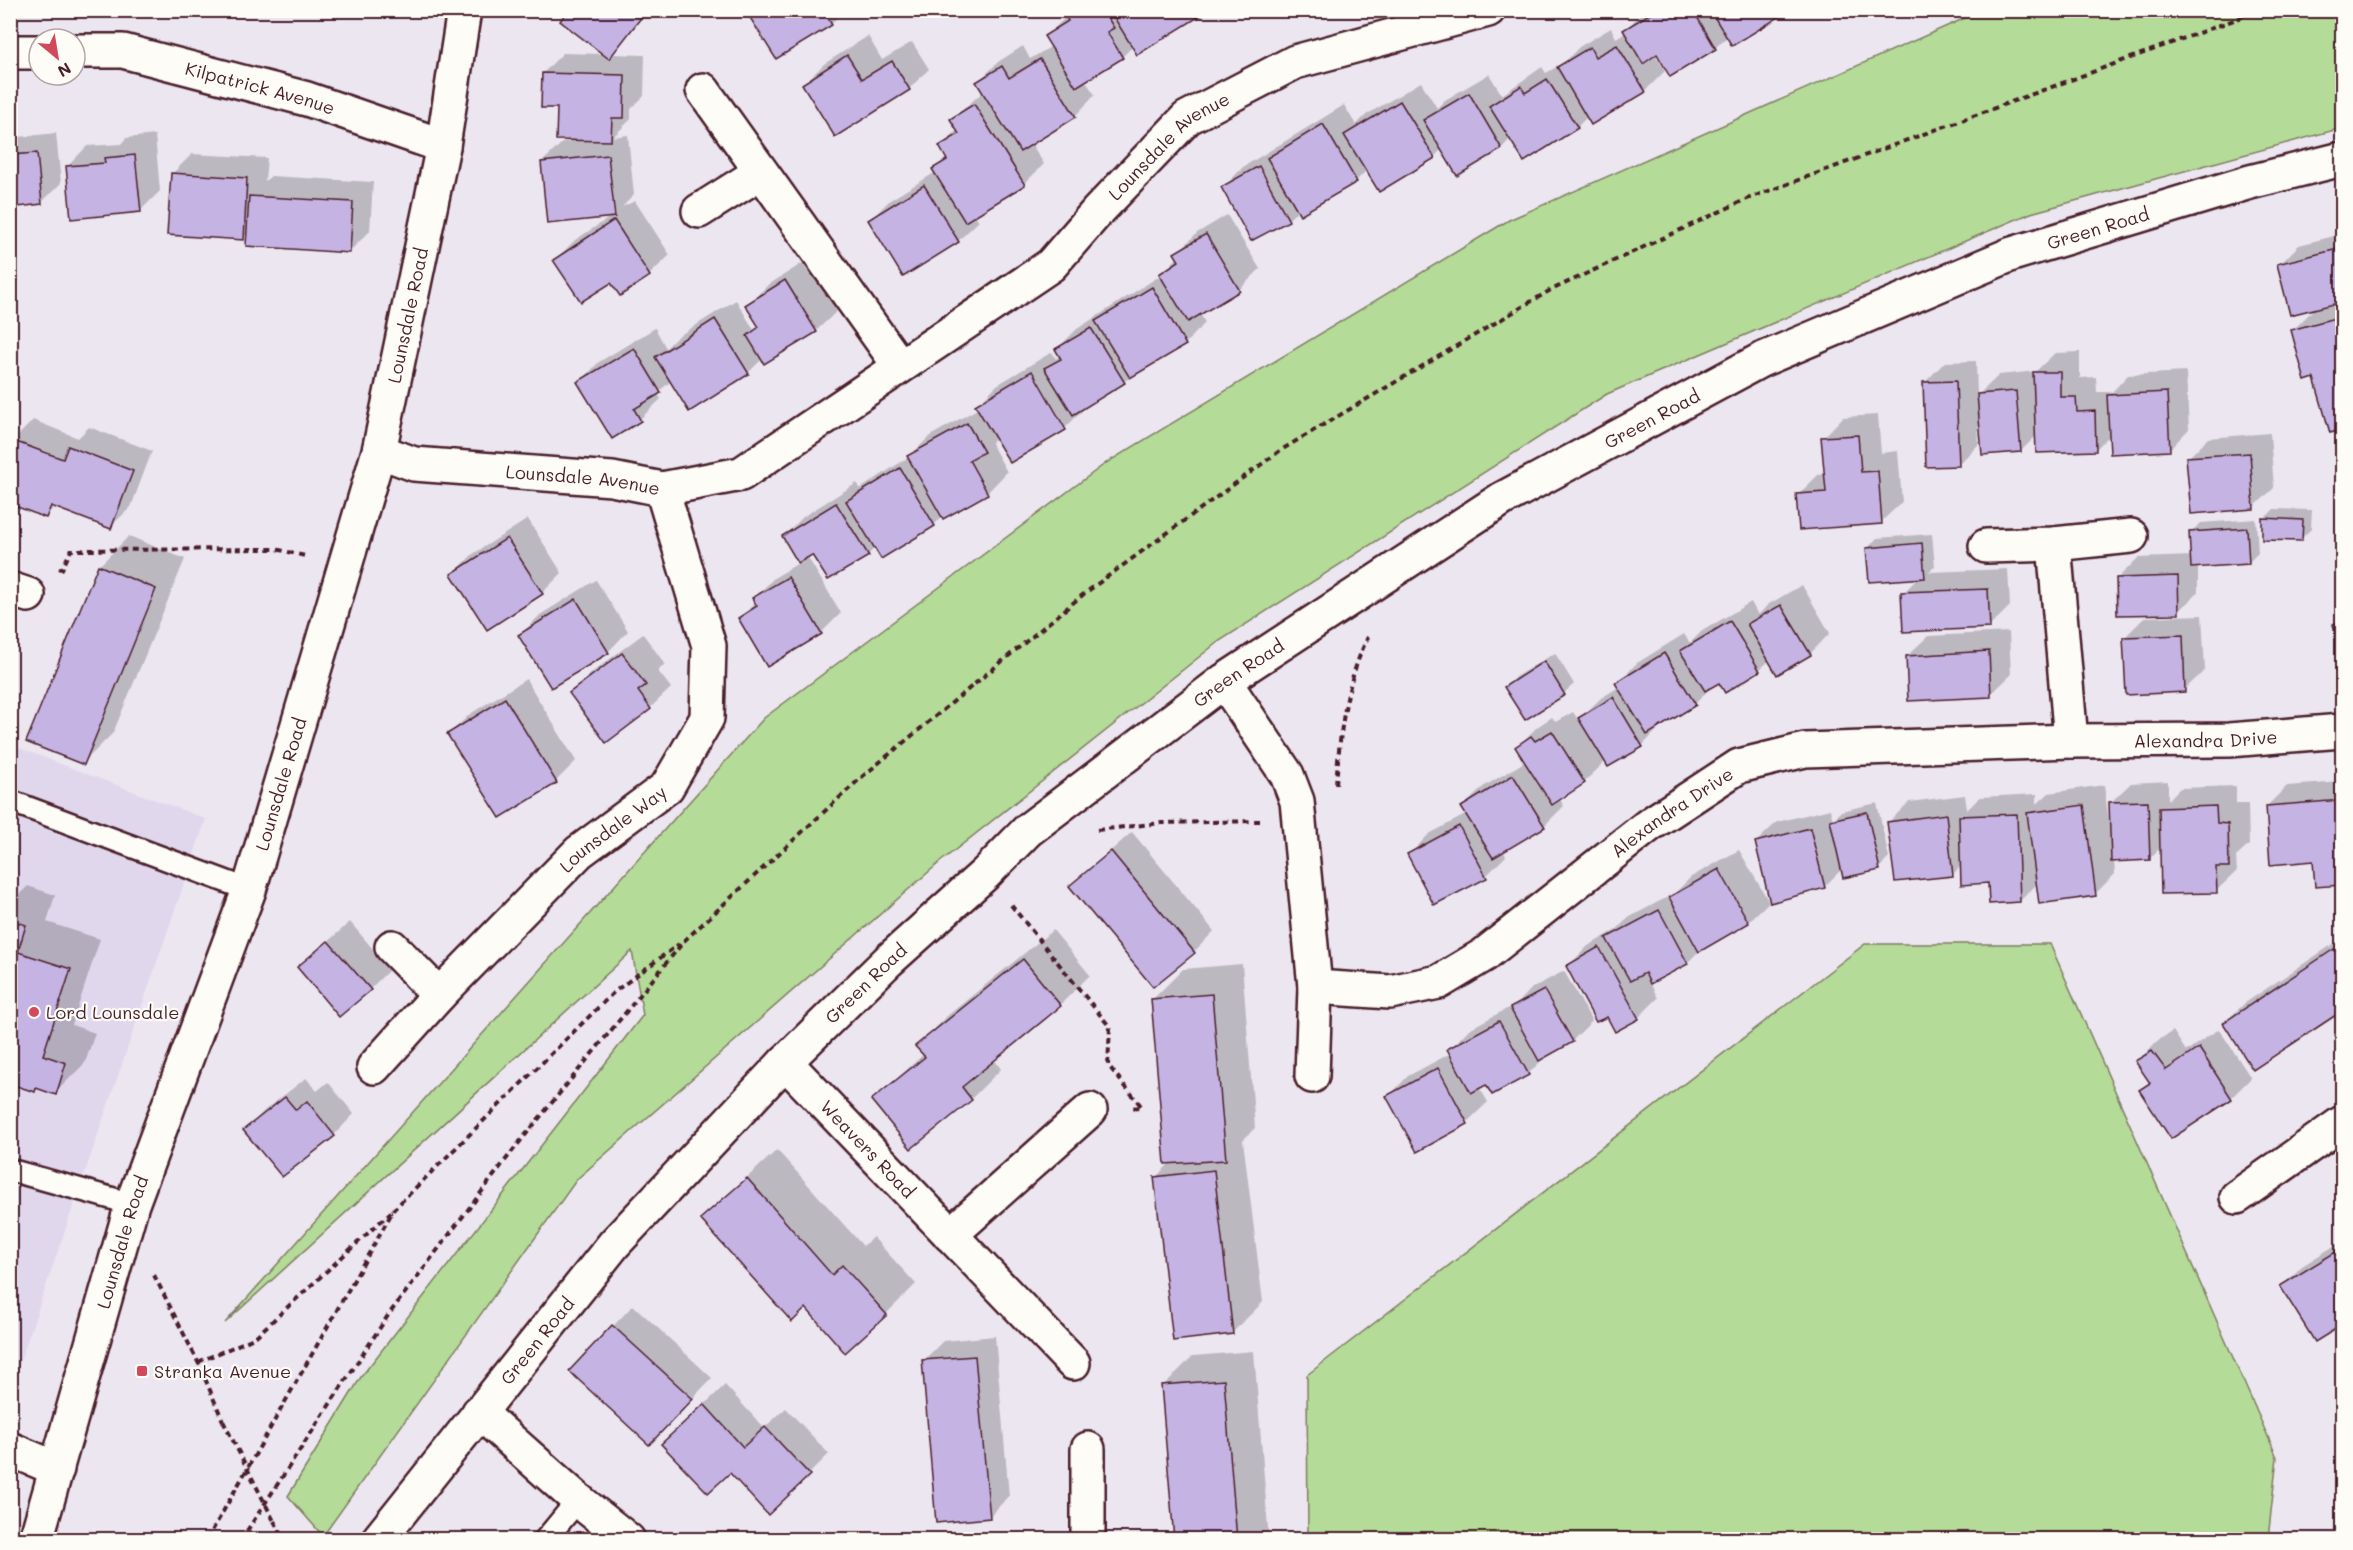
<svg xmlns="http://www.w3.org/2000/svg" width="2353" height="1550" font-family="Mali,sans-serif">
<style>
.built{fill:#e0d7ed}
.green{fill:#b4db97;stroke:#7f7d61;stroke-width:1.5}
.shadow{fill:#0003}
.building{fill:#c5b3e4;stroke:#4a1f2b;stroke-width:1.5}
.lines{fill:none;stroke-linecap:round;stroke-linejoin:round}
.service-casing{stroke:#4a1f2b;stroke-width:26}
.minor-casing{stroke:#4a1f2b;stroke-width:38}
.tertiary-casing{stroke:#4a1f2b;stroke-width:38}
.path{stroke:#4a1f2b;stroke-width:4;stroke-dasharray:6 4.5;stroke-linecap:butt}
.service{stroke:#fdfcf7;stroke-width:21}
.minor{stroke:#fdfcf7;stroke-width:33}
.tertiary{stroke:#fdfcf7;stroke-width:33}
.path-bridge{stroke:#4a1f2b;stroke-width:4;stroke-dasharray:6 4.5;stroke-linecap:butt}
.poi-dot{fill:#d1495b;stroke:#fdfcf7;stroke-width:2}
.labels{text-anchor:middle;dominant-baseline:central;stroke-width:4.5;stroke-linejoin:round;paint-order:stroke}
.street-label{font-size:18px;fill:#4a1f2b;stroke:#fdfcf7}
.poi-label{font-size:18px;fill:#4a1f2b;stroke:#fdfcf7;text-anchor:start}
</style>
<rect width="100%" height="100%" fill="#ece6f1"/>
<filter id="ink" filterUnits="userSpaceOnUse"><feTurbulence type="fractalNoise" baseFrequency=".0167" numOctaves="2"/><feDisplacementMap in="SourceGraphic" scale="12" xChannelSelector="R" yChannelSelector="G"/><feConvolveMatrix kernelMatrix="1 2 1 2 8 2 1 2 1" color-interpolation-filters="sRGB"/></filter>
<g filter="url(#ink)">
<!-- built -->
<path class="built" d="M11 745 206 819 11 1388Z"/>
<!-- green -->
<g class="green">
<path d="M1981 11H2342V128L2031 213 1607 394 1218 642 940 862 577 1179 323 1536 288 1496 361 1377 643 1015 632 951 225 1323 764 718 1106 463 1509 220Z"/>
<path d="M1865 944H2050L2277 1457 2268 1539H1308L1307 1375Z"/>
</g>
<!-- shadow -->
<g class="shadow">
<path d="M570 10H649L611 54 645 55 644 96 631 109V119L613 137 628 135 634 195 622 207 635 201 670 255 649 275 612 280 555 260 575 240 612 216 542 162 563 142 573 141 543 73 563 53 604 54Z"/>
<path d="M757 10H844L831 24 751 16Z"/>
<path d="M1063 10H1205L1133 46 1122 57 1085 80 1095 95 1075 116 1031 143 1044 164 1024 184 975 215 979 221 958 241 870 220 890 200 936 172 934 169 947 157 941 147 958 129 952 119 984 91 978 82 998 62 1023 46 1030 59 1052 46 1046 36 1067 16Z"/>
<path d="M1645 10H1788L1728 36 1715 48 1658 52 1655 54 1665 71 1645 91 1588 116 1577 127 1511 138 1502 148 1457 174 1442 149 1434 157 1367 170 1356 181 1301 213 1299 209 1288 220 1223 188 1243 167 1344 105 1356 125 1366 115 1421 82 1437 108 1445 100 1489 74 1502 95 1542 67 1546 73 1565 62 1579 47 1611 28 1616 38 1626 32 1625 30Z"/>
<path d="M868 36 882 60 912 42 929 69 909 89 804 84 824 64Z"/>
<path d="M56 133 61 183 41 203 10 206V138Z"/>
<path d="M155 135 160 191 140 211 67 167 87 146 121 144 126 138Z"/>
<path d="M192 154 267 158 265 181 271 176 373 182 370 231 350 251 248 233 243 238 172 174Z"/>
<path d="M1227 215 1260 269 1239 290 1200 313 1205 323 1185 344 1084 406 1085 408 1065 428 1010 461 996 437 991 443 1007 472 987 493 943 516 934 525 875 547 868 555 812 553 807 556 841 613 821 633 740 618 756 602 754 598 774 578 800 562 784 536 804 516 857 483 860 489 910 456 930 436 979 408 977 405 997 385 1052 352 1056 359 1060 354 1057 349 1077 329 1161 275 1178 257 1176 254 1197 233Z"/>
<path d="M2342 234V428L2331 432 2315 376 2292 331 2316 307 2279 265 2299 245Z"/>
<path d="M806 261 837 311 816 331 765 362 762 359 748 373 671 381 657 393 661 399 640 419 612 437 579 383 599 362 655 328 666 348 677 337 736 300 754 330 759 325 747 305 768 285Z"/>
<path d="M2080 352V378L2096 377 2097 392H2112L2128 375 2186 372 2189 429 2169 450 2110 435 2095 450 2037 435 2021 451 1978 426 1979 444 1959 464 1924 383 1945 362 1976 361 1977 396 1999 375 2036 371 2055 353Z"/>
<path d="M1878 415 1881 453 1898 451 1902 502 1881 522 1798 495 1818 475 1826 474 1823 438 1843 417Z"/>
<path d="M33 420 78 438 89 427 152 451 131 507 110 527 55 506 46 516 10 503V446L13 441Z"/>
<path d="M2270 433 2274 488 2253 508 2188 458 2208 438Z"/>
<path d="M2274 509 2312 510 2311 529 2301 539 2264 519Z"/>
<path d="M528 519 562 573 542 593 453 574 473 554Z"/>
<path d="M2256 519 2258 553 2248 563 2198 566V592L2178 612 2118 578 2138 558 2192 556 2191 533 2201 523Z"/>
<path d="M1932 534 1935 566 1929 572 2008 569 2010 606 1989 627 1903 593 1919 577 1868 548 1877 538Z"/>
<path d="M129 536 185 559 113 733 83 763 99 566Z"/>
<path d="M596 580 628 631 608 652 520 635 540 615Z"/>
<path d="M1802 585 1830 633 1810 654 1770 660 1759 670 1715 683 1695 704 1662 725 1642 746 1606 761 1584 782 1559 798 1564 806 1544 826 1503 850 1506 856 1486 876 1409 855 1429 834 1467 814 1463 807 1483 787 1526 761 1517 747 1537 727 1552 717 1556 722 1573 712 1578 720 1601 698 1619 687 1617 683 1637 663 1684 634 1690 643 1702 631 1751 602 1758 615 1769 604Z"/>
<path d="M2202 615 2205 670 2184 690 2124 638 2145 617Z"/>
<path d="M2342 616V659L2334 624Z"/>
<path d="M2009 632 2011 675 1990 695 1907 656 1928 636Z"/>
<path d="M643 634 665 664 658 671 671 688 650 708 607 741 571 693 591 673Z"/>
<path d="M1555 653 1574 684 1564 693 1506 687 1515 677Z"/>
<path d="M526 679 576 761 556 781 501 816 449 734 470 714Z"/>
<path d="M2168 781V800L2180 788 2236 786V804H2248L2249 845 2236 857 2237 871 2216 891 2161 847 2149 859 2114 860 2115 874 2095 894 2038 883 2020 901 1962 865 1953 874 1889 822 1909 802 1965 795 1967 810 1980 797 2037 794V804L2049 793 2104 785 2109 824H2111L2110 803 2131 783Z"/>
<path d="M2342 782V884L2317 886 2315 860 2267 806 2287 786Z"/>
<path d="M1877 803 1889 858 1879 868 1842 869 1824 887 1756 842 1777 822 1830 809 1833 820 1841 811Z"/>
<path d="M1132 832 1214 931 1194 952 1071 886Z"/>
<path d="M1739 850 1769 902 1748 922 1702 948 1688 962 1650 983 1658 998 1638 1018 1608 1015 1568 966 1588 946 1616 930 1628 918 1675 893 1691 877Z"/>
<path d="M28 886 55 895 47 922 100 939 72 1025 95 1033 85 1063 55 1093 38 1087 34 1090 10 1082V903Z"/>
<path d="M350 922 390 969 370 989 299 967Z"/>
<path d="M1053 930 1090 975 1060 1005 994 1059 1001 1069 971 1099 912 1147 873 1100 924 1054 918 1046 947 1016Z"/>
<path d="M2342 938V1009L2254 1068 2224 1023 2245 1003Z"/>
<path d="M1242 964 1255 1128 1243 1140 1263 1302 1233 1332 1156 1177 1170 1163 1153 999 1183 969Z"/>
<path d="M1564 971 1592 1021 1572 1041 1546 1056 1528 1074 1479 1087 1488 1102 1467 1122 1418 1150 1388 1097 1408 1076 1451 1053 1449 1050 1469 1029 1518 1003 1532 988Z"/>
<path d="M2219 1029 2251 1078 2231 1098 2141 1091 2150 1081 2137 1062 2157 1041 2173 1031 2186 1051Z"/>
<path d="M306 1078 317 1091 328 1082 354 1114 334 1135 245 1130 265 1110Z"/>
<path d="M777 1150 863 1246 873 1237 916 1284 886 1314 806 1306 702 1219Z"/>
<path d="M2342 1241V1323L2315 1340 2282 1286 2302 1266Z"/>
<path d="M633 1305 712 1378 669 1423 571 1371Z"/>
<path d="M995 1336 1009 1496 989 1517 923 1361 943 1341Z"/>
<path d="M1254 1351 1269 1540H1176L1163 1386 1193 1356Z"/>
<path d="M725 1385 764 1428 786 1408 829 1454 809 1474 684 1424Z"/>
</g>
<!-- building -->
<g class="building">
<path d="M568 10H647L609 59 560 21Z"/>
<path d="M759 10H823L832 25 776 59 749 16Z"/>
<path d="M1062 10H1103L1114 28 1107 32 1123 58 1076 87 1044 36 1068 21Z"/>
<path d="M1130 10H1204L1205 13 1137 55 1115 19Z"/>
<path d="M1656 10H1693L1716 49 1670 77 1657 54 1643 64 1623 30Z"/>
<path d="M1710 10H1789V11L1732 46Z"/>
<path d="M1617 45 1646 92 1591 125 1557 67 1590 47 1595 57Z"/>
<path d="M847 55 862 79 892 61 910 90 835 137 802 84Z"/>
<path d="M1040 59 1076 117 1020 152 976 82 1002 66 1009 78Z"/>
<path d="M542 73 625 75 624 118H612L611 141 556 140 557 108H541Z"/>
<path d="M1547 79 1578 128 1524 162 1489 106 1521 86 1525 93Z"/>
<path d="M1469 93 1502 149 1457 176 1423 120Z"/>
<path d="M1400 101 1435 158 1379 192 1344 135Z"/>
<path d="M974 104 1025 185 965 222 932 169 947 160 939 146 959 134 950 119Z"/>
<path d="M1323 124 1357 182 1300 215 1267 158Z"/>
<path d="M37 153 42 204 10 208V155Z"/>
<path d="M135 155 141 212 71 219 66 166 105 163 104 158Z"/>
<path d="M608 155 615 217 547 224 541 162Z"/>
<path d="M1259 166 1289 221 1251 241 1221 187Z"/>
<path d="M171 173 247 178 244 240 167 235Z"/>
<path d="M924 185 959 242 903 277 868 220Z"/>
<path d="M249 196 353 202 350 253 246 246Z"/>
<path d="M614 220 650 276 620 296 611 283 581 302 553 260Z"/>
<path d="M1206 234 1240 291 1188 322 1159 274 1179 261 1174 253Z"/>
<path d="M2338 249 2342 268V302L2290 315 2277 264Z"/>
<path d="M785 280 817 332 764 364 747 336 759 327 745 305Z"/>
<path d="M1152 287 1186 345 1130 378 1095 321Z"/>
<path d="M2342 316V430L2330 433 2314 378 2305 381 2291 330Z"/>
<path d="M715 319 749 374 689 412 655 357Z"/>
<path d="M1091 328 1125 383 1073 415 1044 368 1061 359 1055 349Z"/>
<path d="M634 348 661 393 634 409 641 421 612 439 577 382Z"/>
<path d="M1032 371 1066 430 1010 463 975 405Z"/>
<path d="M2033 372H2060V397H2076L2077 412 2095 411 2096 451 2036 453Z"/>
<path d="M1956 381 1959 466 1926 467 1923 382Z"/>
<path d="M2016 391 2021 452 1982 455 1977 394Z"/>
<path d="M2167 392 2170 451 2110 454 2107 395Z"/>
<path d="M967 423 984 452 969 460 988 494 943 519 907 456Z"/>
<path d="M1858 435 1861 472 1878 471 1882 524 1799 530 1796 494 1826 492 1821 437Z"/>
<path d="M11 440 63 459 68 446 133 471 111 529 51 506 46 518 10 504Z"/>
<path d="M2250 453 2254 509 2191 514 2186 457Z"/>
<path d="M900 468 935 526 881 559 846 501Z"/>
<path d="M836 503 869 556 828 580 812 555 798 563 782 536Z"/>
<path d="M2262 518 2303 520 2302 541 2262 540Z"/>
<path d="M2247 528 2249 564 2191 568 2189 532Z"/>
<path d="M507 538 543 594 487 630 451 574Z"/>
<path d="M1922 543 1925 578 1869 582 1866 548Z"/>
<path d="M98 565 156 589 84 765 26 742Z"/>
<path d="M2178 576 2179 614 2117 615 2116 578Z"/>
<path d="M788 577 822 634 767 667 738 618 757 606 752 598Z"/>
<path d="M1988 589 1990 628 1903 632 1901 592Z"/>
<path d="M576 599 609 653 551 688 518 635Z"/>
<path d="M1781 605 1811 655 1777 675 1747 624Z"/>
<path d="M1730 621 1760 671 1725 693 1719 683 1705 691 1680 651Z"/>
<path d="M2342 621V666L2333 624Z"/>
<path d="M2183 635 2185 692 2126 695 2123 637Z"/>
<path d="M1989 651 1991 697 1908 701 1906 656Z"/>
<path d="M622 653 646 685 638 691 651 709 606 743 569 693Z"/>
<path d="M1664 653 1696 705 1647 735 1615 683Z"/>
<path d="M1544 661 1565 695 1525 720 1504 687Z"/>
<path d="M1613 697 1643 747 1608 767 1578 718Z"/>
<path d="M505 698 557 783 500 818 447 734Z"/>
<path d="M1552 731 1585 783 1552 805 1515 747 1531 736 1535 741Z"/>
<path d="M1513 775 1545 827 1493 858 1461 807Z"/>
<path d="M2342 800V885L2315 887 2313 861 2270 865 2266 806Z"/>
<path d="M2148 801 2150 860 2111 862 2109 802Z"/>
<path d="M2084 805 2096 896 2039 904 2027 813Z"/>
<path d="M2216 806 2217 823 2228 824 2229 867H2216L2217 893 2161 894 2159 808Z"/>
<path d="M1867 812 1880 870 1843 878 1830 820Z"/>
<path d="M1946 814 1953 876 1895 882 1887 822Z"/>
<path d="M2017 814 2020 902 1989 904 1988 883 1961 885 1959 816Z"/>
<path d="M1459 826 1487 878 1434 905 1407 854Z"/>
<path d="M1810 828 1825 888 1770 903 1755 842Z"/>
<path d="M1111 851 1195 953 1153 987 1069 886Z"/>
<path d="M1719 869 1749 923 1699 952 1669 897Z"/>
<path d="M1659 910 1688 964 1650 984 1645 973 1630 981 1606 938Z"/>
<path d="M10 920 26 925 18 952 71 969 43 1055 66 1063 56 1095 36 1088 35 1092 10 1084Z"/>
<path d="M328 941 371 990 339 1017 297 967Z"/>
<path d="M1599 947 1639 1019 1615 1032 1607 1017 1596 1022 1566 966Z"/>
<path d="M2334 949 2342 963V1011L2253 1070 2223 1023Z"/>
<path d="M1023 959 1061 1006 962 1087 972 1100 911 1149 871 1100 925 1057 915 1046Z"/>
<path d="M1544 990 1573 1042 1539 1061 1510 1008Z"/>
<path d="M1212 994 1226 1160 1165 1164 1151 999Z"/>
<path d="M1499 1021 1529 1075 1492 1095 1486 1085 1471 1093 1447 1049Z"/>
<path d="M2199 1048 2232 1099 2171 1139 2139 1090 2150 1083 2135 1061 2152 1051 2166 1070Z"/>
<path d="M1438 1068 1468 1124 1417 1152 1386 1096Z"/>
<path d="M285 1097 296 1110 307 1101 335 1136 282 1177 243 1130Z"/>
<path d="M1214 1170 1233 1334 1173 1341 1154 1177Z"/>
<path d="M747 1178 832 1275 842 1265 887 1315 845 1353 806 1308 792 1322 700 1219Z"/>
<path d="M2342 1248V1325L2315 1342 2280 1286Z"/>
<path d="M612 1325 693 1399 649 1445 569 1371Z"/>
<path d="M975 1356 990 1518 936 1523 922 1360Z"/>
<path d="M1224 1380 1237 1540H1174L1161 1385Z"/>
<path d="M704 1404 743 1447 765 1427 810 1475 768 1515 730 1473 708 1493 661 1444Z"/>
</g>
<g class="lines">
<defs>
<g id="service">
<path d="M10 801 249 890"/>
<path d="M10 1170 132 1204"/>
<path d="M545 1540 578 1500"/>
</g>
<g id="minor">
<path id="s1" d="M75 51H123L307 99 443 146"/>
<path d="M10 52H39"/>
<path d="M703 90 899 365"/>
<path d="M699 211 761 172"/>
<path id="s2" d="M379 451 414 464 612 479 662 489 741 474 1051 265 1097 212 1187 118 1295 62 1488 10"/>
<path d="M2054 544 2071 741"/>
<path d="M1986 546 2054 544 2131 536"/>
<path d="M10 589 28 595"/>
<path d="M1224 681 1287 775 1297 801 1315 987 1312 1076"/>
<path d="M392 947 439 995"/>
<path id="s3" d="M1315 987 1390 992 1439 982 1484 955 1649 825 1739 766 1805 750 2071 741 2229 740 2342 731"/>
<path id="s4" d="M785 1062 1073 1363"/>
<path id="s5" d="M374 1067 439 995 579 852 667 787 707 718 709 646 662 489"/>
<path d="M2237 1197 2342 1123"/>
<path d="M950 1235 1090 1110"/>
<path d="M479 1412 578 1500 628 1540"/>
<path d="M10 1449 57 1469"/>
<path d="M1088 1449V1540"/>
</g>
<g id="tertiary">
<path id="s6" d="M36 1540 132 1204 249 890 379 451 443 146 464 10"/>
<path id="s7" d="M378 1540 614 1244 785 1062 888 961 985 874 1028 830 1224 681 1502 499 1761 360 2012 254 2250 182 2342 159"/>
</g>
</defs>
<!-- service casing -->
<use href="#service" class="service-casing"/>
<!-- minor casing -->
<use href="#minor" class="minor-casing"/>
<!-- tertiary casing -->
<use href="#tertiary" class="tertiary-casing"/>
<!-- path -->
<g class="path">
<path d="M59 568 62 569 71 550 276 549 305 556"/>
<path d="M1336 784C1340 733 1345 684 1368 637"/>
<path d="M1097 830 1161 823 1260 821"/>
<path d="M1011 905 1110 1027 1108 1065 1142 1107 1130 1108"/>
<path d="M154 1275 198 1362 223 1421"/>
<path d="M198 1362 254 1338 392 1211"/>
<path d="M274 1521 285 1540"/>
<path d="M207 1540 394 1209 614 992 679 944"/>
<path d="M241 1540 389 1314 514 1149 685 940 863 776 1085 593 1281 450 1549 291 1747 199 2261 10"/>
</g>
<!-- service -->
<use href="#service" class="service"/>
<!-- minor -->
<use href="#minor" class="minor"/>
<!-- tertiary -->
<use href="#tertiary" class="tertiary"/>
<!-- path-bridge -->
<path class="path-bridge" d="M223 1421 274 1521"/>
</g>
</g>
<!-- markers -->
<g class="poi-dot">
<circle cx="34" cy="1012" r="6"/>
<rect x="136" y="1365" width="12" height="12" rx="3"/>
</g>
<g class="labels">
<!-- street labels -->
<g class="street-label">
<text stroke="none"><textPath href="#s1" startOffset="190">Kilpatrick Avenue</textPath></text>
<text stroke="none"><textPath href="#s2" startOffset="910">Lounsdale Avenue</textPath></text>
<text stroke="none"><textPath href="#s7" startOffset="2199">Green Road</textPath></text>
<text stroke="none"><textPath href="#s6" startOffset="1281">Lounsdale Road</textPath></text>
<text stroke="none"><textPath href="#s7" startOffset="1713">Green Road</textPath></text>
<text stroke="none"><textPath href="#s2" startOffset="207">Lounsdale Avenue</textPath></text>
<text stroke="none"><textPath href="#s7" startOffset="1227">Green Road</textPath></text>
<text stroke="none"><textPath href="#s3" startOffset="964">Alexandra Drive</textPath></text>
<text stroke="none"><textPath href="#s6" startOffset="795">Lounsdale Road</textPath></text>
<text stroke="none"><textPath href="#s3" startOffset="414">Alexandra Drive</textPath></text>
<text stroke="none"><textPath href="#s5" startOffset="338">Lounsdale Way</textPath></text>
<text stroke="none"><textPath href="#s7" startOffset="741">Green Road</textPath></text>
<text stroke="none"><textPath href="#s4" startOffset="120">Weavers Road</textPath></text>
<text stroke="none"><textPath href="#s6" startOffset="310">Lounsdale Road</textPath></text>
<text stroke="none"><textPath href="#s7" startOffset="255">Green Road</textPath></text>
</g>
<!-- poi labels -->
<g class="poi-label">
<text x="46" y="1012">Lord Lounsdale</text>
<text x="154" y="1371">Stranka Avenue</text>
</g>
</g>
<!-- margin -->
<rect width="2353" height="1550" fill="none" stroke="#fdfcf7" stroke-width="36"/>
<rect x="18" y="18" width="2317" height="1514" fill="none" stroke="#4a1f2b" stroke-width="2" filter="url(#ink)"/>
<!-- north arrow -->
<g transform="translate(57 57) rotate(150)"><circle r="28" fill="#fdfcf7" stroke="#b5a4a5" stroke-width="1.5"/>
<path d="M0-4.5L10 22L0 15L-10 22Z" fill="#d1495b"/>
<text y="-9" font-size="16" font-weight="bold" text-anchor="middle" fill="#4a1f2b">N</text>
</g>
</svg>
